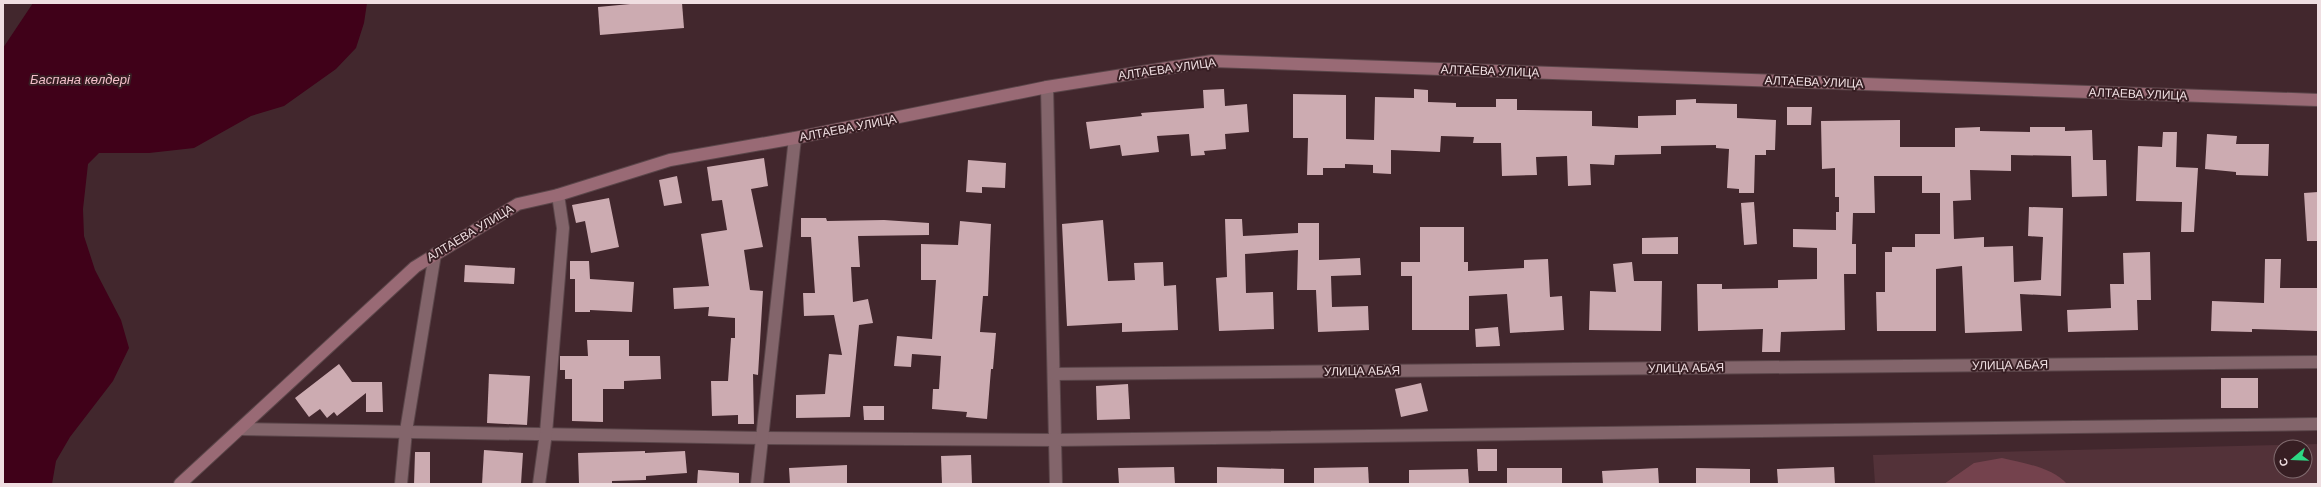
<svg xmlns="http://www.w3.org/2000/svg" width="2321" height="487" font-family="Helvetica,sans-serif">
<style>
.built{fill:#533239;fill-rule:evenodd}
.green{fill:#74424d}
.water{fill:#400119}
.building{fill:#ccabb1}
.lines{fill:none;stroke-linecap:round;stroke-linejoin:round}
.minor-casing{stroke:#5b464a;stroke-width:14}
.secondary-casing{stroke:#5b464a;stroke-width:14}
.minor{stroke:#83656b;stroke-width:12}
.secondary{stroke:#996a75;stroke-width:12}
.labels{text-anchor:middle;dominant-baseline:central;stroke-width:4;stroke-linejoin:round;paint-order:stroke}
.street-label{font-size:12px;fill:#efdee1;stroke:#371e23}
.water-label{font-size:13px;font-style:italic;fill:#f2bfc9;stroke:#371e23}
</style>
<rect width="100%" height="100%" fill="#42272d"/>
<!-- built -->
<path class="built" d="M2318 444V484H1875L1873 455ZM2281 447H2305V471H2281Z"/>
<!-- green -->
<path class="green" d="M2002 458C2023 463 2052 467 2067 484H1944L1974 463Z"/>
<!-- water -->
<path class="water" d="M33 3H367L364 23 356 48 336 69 284 106 251 116 194 148 149 153H99L88 164 83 209 84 236 95 270 121 320 129 348 113 381 70 437 56 461 52 484H3V48Z"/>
<!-- building -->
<g class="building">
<path d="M641 3H682L684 28 600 35 598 7Z"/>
<path d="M1224 89 1225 106 1247 104 1249 132 1225 134 1226 149 1204 151 1205 155 1191 156 1189 134 1157 136 1159 152 1122 156 1120 145 1090 149 1086 122 1142 116 1141 113 1204 108 1203 90Z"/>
<path d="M1414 89 1428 90V102L1456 103V107H1496V99H1517V110L1592 111V126L1638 128V116L1676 115V100L1696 99V103L1737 104V118L1776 120 1775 150H1766V155H1755L1754 193H1739V189L1727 188 1729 149 1716 148V145L1661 146V154L1615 155 1614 165 1590 164 1591 185 1568 186 1567 156 1536 157 1537 175 1502 176 1501 143H1473L1474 137 1441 136 1440 152 1391 150V174L1373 173V165L1345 164V168H1323V175H1307L1308 138H1293V94L1346 95V139L1374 140 1375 97 1414 98Z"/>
<path d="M1787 107H1812L1811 125H1787Z"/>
<path d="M1900 120V147H1955V128L1980 127V131L2030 132V127H2065V131L2092 130 2093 160H2106L2107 196 2072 197 2071 156 2011 155V171L1970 170 1971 200 1953 201 1954 239 1984 237V247L2013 246 2014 282 2041 280 2043 237 2028 236 2029 207 2063 208 2061 296 2020 294 2022 331 1965 333 1962 266 1936 269V331H1877L1876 292H1885V252H1892V247H1915V234H1940V193H1922V176H1874L1875 213H1853L1852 244H1856V274H1844L1845 330 1781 332 1780 352H1762L1763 329 1698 331 1697 284H1722V289L1778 288V280L1817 279V248L1793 247V229L1836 230V212H1839V197H1835V168L1822 169 1821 121Z"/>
<path d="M2163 132H2177L2176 167 2198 168 2194 232H2181L2182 202 2136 201 2138 146 2162 147Z"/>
<path d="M2207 134 2237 136 2236 144H2269L2268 176 2236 175V172L2205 169Z"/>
<path d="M764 158 768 186 751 189 763 247 744 250 750 290 763 291 758 375 753 374 754 424H738V415L712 416 711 381H728L731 338H735V318L708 316 709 307 674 309 673 288 709 286 701 234 727 230 722 200 712 201 707 167Z"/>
<path d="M968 160 1006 163 1005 188 982 187V193L966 192Z"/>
<path d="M677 176 682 203 664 206 659 180Z"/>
<path d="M2318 192V241H2307L2304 193Z"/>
<path d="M609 198 619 247 591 253 585 221 576 223 572 205Z"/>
<path d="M1754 202 1757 244 1744 245 1741 203Z"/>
<path d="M801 218H826L827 221 884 220 929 223V235L858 236 860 267H851L853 302 868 299 873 323 859 325 850 417 796 418V395L825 394 829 354 842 355 834 315 804 316 803 293H815L811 237H801Z"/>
<path d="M1225 219H1242L1243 236 1298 233V223H1319V260L1360 258 1361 275 1331 276 1332 307 1368 306 1369 330 1318 332 1316 290H1297L1298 250 1245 254 1246 293 1273 292 1274 329 1219 331 1216 278 1227 277Z"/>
<path d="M1103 220 1108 281 1135 280 1134 263 1163 262 1164 286 1176 285 1178 330 1122 332V323L1067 326 1062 224Z"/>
<path d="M960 221 991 224 988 296H983L980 332 996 333 993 369H991L987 419 966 417 967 412 932 409 933 389H939L941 356 912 354 911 367 894 366 897 336 932 339 936 280H921V244L958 245Z"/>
<path d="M1420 227H1464V262H1468V271L1524 268V260L1548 259 1550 297 1562 296 1564 330 1510 333 1507 294 1469 296V330H1412V276H1401V262H1420Z"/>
<path d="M1678 237V254H1642V238Z"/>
<path d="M2150 252 2151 300H2137L2138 330 2068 332 2067 310 2111 308 2110 284H2124L2123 253Z"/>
<path d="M2265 259H2281L2280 288H2318V331L2252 329V332L2211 331 2212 301 2264 303Z"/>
<path d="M570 261H589L590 279 634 282 632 312 590 310V312H575V279H570Z"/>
<path d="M1632 262 1634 281H1662L1661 331 1589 330 1590 291 1616 292 1613 264Z"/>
<path d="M465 265 515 268 514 284 464 282Z"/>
<path d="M1498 327 1500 346 1476 347 1475 329Z"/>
<path d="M587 340H629V356H660L661 379 624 381V389H603V422L572 421V379H565V370H560V356H588Z"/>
<path d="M339 364 352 382H382L383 412H366V393L337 416 334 412 327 418 320 409 309 417 295 398Z"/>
<path d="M489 374 530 376 527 425 487 423Z"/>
<rect x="2221" y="378" width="37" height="30"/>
<path d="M1421 383 1428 411 1401 417 1395 389Z"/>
<path d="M1128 384 1130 419 1097 420 1096 386Z"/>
<path d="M863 406H884V420H864Z"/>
<path d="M1477 449H1497V471H1478Z"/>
<path d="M484 450 523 453 521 484H482Z"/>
<path d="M645 451V453L685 451 687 473 646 476V480L612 481V484H579L578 453Z"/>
<path d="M415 452H430V484H414Z"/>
<path d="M971 455 972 484H942L941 456Z"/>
<path d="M847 465V484H790L789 468Z"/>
<path d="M1174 467 1175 484H1119L1118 468Z"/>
<path d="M1217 467 1284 469V484H1217Z"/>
<path d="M1368 467 1369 484H1314V468Z"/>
<path d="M1834 467 1835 484H1778L1777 469Z"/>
<rect x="1507" y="468" width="55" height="16"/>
<path d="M1658 468 1659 484H1603L1602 471Z"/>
<path d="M1696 468 1750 469V484H1696Z"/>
<path d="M1468 469 1469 484H1409V470Z"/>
<path d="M698 470 739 473V484H697Z"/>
</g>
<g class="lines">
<defs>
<g id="minor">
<path d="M1047 87 1056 484"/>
<path d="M1054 374 2318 362"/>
<path d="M240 429 762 438 1055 440 2318 424"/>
<path d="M401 484 406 431 435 254"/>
<path d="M539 484 546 433 563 228 558 195"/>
<path d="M757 484 795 138"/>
</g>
<path id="secondary" d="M180 484 415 267 518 204 558 195 670 160 795 138 1047 87 1212 61 2318 100"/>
</defs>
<!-- minor casing -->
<use href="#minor" class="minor-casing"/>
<!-- secondary casing -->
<use href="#secondary" class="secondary-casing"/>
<!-- minor -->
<use href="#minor" class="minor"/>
<!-- secondary -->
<use href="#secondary" class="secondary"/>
</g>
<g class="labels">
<!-- street labels -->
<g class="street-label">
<text transform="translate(1167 69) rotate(-8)">АЛТАЕВА УЛИЦА</text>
<text transform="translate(1490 71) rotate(2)">АЛТАЕВА УЛИЦА</text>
<text transform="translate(1814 82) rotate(2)">АЛТАЕВА УЛИЦА</text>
<text transform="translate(2138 94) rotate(2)">АЛТАЕВА УЛИЦА</text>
<text transform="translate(848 128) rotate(-11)">АЛТАЕВА УЛИЦА</text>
<text transform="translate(470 233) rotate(-31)">АЛТАЕВА УЛИЦА</text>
<text transform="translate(2010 365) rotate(-1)">УЛИЦА АБАЯ</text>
<text transform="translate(1686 368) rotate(-1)">УЛИЦА АБАЯ</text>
<text transform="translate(1362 371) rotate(-1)">УЛИЦА АБАЯ</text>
</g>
<!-- water labels -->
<g class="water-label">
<text x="80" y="79">Баспана көлдері</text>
</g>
</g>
<!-- border -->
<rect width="2321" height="487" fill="none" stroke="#efdee1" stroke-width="8"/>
<!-- north arrow -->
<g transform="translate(2293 459) rotate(251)"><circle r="19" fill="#371e23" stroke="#816b6f"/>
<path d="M0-3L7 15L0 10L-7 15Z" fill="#2dd884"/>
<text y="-6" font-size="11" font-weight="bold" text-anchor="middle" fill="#efdee1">С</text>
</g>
</svg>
